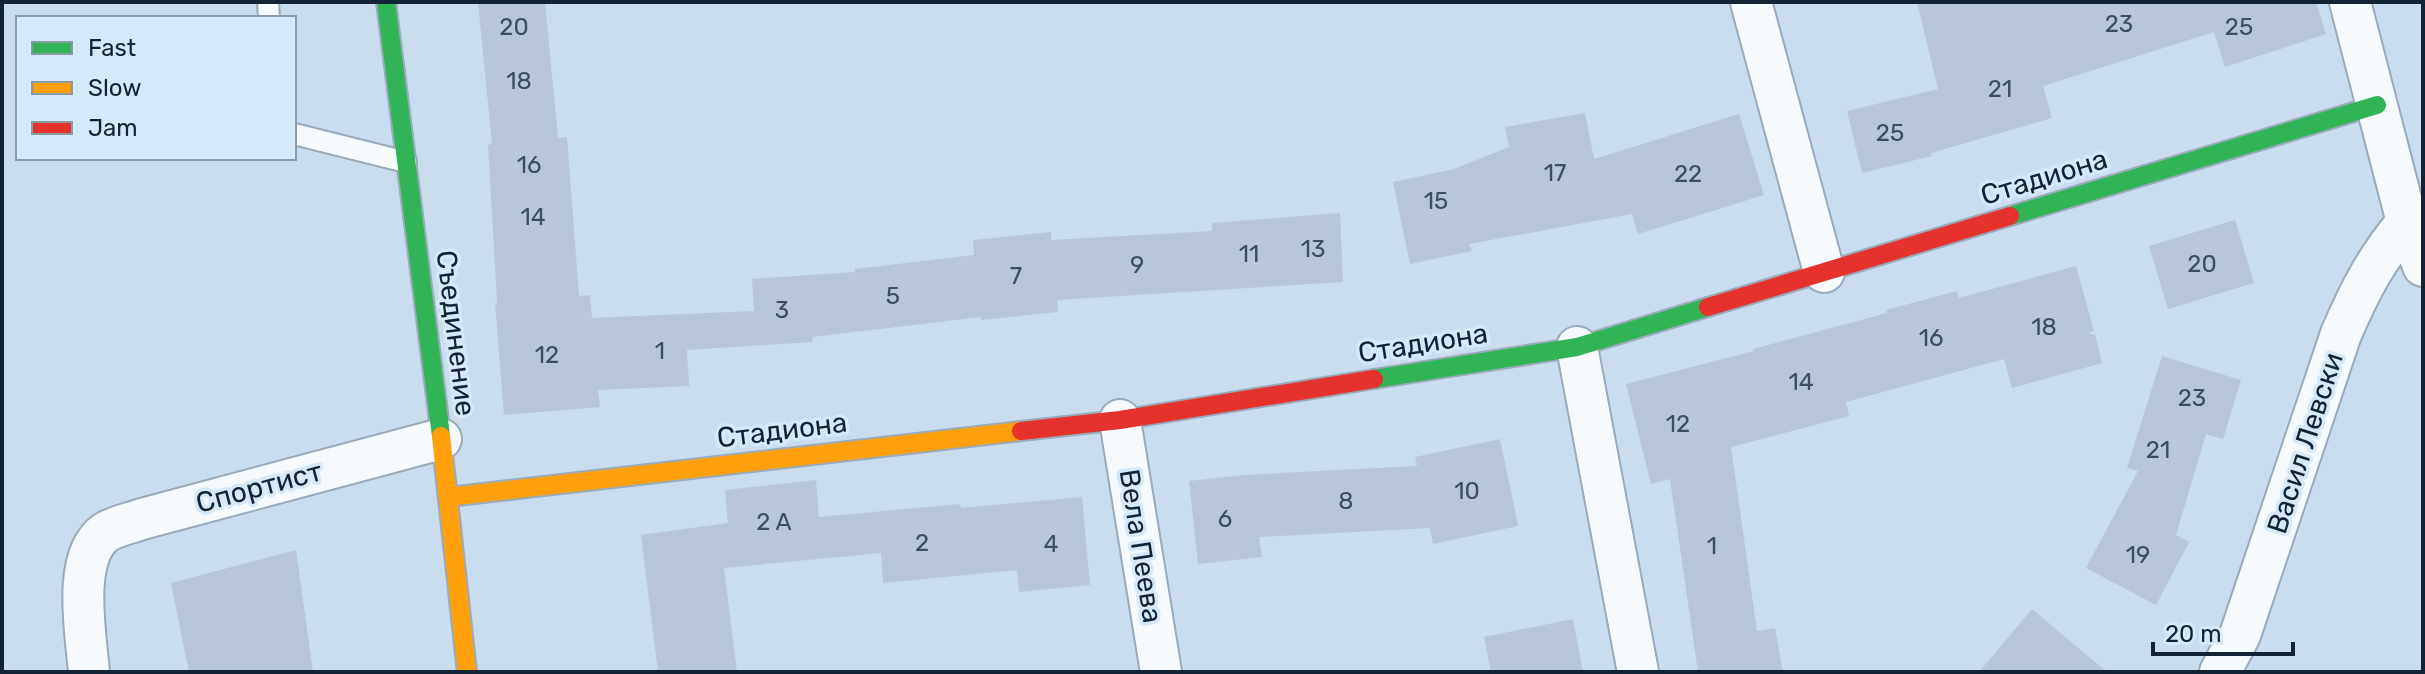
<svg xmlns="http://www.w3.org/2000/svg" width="2425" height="674" font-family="Rubik,sans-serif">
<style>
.building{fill:#b8c6d8}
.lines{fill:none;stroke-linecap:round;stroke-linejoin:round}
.lane-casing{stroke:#99abba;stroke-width:24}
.street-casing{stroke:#99abba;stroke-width:44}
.fast-casing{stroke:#99abba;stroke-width:22}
.slow-casing{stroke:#99abba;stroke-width:22}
.jam-casing{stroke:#99abba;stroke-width:22}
.lane{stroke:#f7fafd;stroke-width:20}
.street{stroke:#f7fafd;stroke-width:40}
.fast{stroke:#30b455;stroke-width:18}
.slow{stroke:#ff9f0a;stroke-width:18}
.jam{stroke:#e5322d;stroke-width:18}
.labels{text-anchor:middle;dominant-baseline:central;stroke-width:7;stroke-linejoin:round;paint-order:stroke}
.number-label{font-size:24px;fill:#3c4d5d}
.street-label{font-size:28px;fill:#122433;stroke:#d6e9f9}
</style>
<rect width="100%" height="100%" fill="#c9ddef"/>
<!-- building -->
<g class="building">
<path d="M478 2H545L558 138 567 137 579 296 590 295 592 318 754 311 752 279 855 272V269L974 255 973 240 1051 232V240L1212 231V223L1340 213 1343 282 1057 300 1058 312 981 320V317L812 337 813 342 687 350 689 386 598 390 600 407 504 415 495 303 497 302 488 145 492 144Z"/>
<path d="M1917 2H2316L2326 34 2225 67 2214 32 2043 86 2052 118 1931 153 1932 156 1862 173 1847 111 1938 89Z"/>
<path d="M1585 113 1594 159 1739 114 1764 195 1638 234 1632 214 1469 244 1472 251 1410 264 1393 182 1454 169 1509 147 1505 127Z"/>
<path d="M2235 220 2254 283 2168 309 2149 246Z"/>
<path d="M2076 266 2094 331 2088 333 2095 335 2102 363 2012 388 2004 359 1846 402 1849 416 1731 447 1757 631 1775 628 1783 672H1698L1670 479 1651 484 1626 384 1754 351 1753 349 1887 313 1886 310 1957 291 1959 298Z"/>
<path d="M2162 356 2241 380 2223 439 2206 434 2176 535 2189 542 2156 605 2086 568 2138 471 2127 468Z"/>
<path d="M1500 439 1518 526 1433 544 1430 528 1259 537 1262 557 1198 564 1189 481 1243 475 1417 466 1415 457Z"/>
<path d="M816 480 819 517 960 504 961 508 1082 497 1090 585 1019 592 1017 570 883 583 881 553 724 568 737 672H658L641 535 728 523 725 490Z"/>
<path d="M296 550 313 672H189L171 583Z"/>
<path d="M2032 609 2107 672H1979Z"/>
<path d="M1573 619 1583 672H1491L1484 637Z"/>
</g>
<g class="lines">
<defs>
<g id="lane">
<path d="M268 2 269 18"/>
<path d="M294 134 406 162"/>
</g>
<g id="street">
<path d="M1751 2 1824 272"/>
<path d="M2350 2 2407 222 2423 266"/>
<path d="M1577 347 1638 672"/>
<path d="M1120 420 1161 672"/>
<path d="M89 672C86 635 71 556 106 532 116 526 131 523 142 519L441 439"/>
<path d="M2220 672 2240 635 2341 334C2360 290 2376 259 2407 222"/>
</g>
<g id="fast">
<path d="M386 2 441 436"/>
<path d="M2010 216 2377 105"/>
<path d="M1374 379 1577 347 1708 307"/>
</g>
<g id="slow">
<path d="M441 436 467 672"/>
<path d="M448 497 1021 431"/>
</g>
<g id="jam">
<path d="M1708 307 2010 216"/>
<path d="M1021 431 1120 420 1374 379"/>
</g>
</defs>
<!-- lane casing -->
<use href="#lane" class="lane-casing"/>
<!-- street casing -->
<use href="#street" class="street-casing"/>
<!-- fast casing -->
<use href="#fast" class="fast-casing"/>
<!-- slow casing -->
<use href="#slow" class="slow-casing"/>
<!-- jam casing -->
<use href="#jam" class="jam-casing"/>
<!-- lane -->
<use href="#lane" class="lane"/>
<!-- street -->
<use href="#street" class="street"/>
<!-- fast -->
<use href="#fast" class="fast"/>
<!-- slow -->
<use href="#slow" class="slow"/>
<!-- jam -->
<use href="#jam" class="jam"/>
</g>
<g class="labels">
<!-- number labels -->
<g class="number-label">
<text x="2119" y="24">23</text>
<text x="514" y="27">20</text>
<text x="2239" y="27">25</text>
<text x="519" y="81">18</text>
<text x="2000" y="89">21</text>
<text x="1890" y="133">25</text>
<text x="529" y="165">16</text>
<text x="1555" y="173">17</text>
<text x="1688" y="174">22</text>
<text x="1436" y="201">15</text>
<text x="533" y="217">14</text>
<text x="1313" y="249">13</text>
<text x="1249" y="254">11</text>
<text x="2202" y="264">20</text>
<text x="1137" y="265">9</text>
<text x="1016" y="276">7</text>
<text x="893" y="296">5</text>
<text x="782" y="310">3</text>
<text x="2044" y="327">18</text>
<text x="1931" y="338">16</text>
<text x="660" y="351">1</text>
<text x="547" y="355">12</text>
<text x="1801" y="382">14</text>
<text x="2192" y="398">23</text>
<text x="1678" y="424">12</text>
<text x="2158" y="450">21</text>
<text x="1467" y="491">10</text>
<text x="1346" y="501">8</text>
<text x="1225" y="519">6</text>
<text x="774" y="522">2 A</text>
<text x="922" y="543">2</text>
<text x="1051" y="544">4</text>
<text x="1712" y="546">1</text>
<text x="2138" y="555">19</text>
</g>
<!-- street labels -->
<g class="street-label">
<text transform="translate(2044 177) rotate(-17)">Стадиона</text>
<text transform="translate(456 333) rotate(83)">Съединение</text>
<text transform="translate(1423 343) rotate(-9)">Стадиона</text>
<text transform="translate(782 430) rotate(-7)">Стадиона</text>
<text transform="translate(2305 443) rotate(-72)">Васил Левски</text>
<text transform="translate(259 487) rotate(-15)">Спортист</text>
<text transform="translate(1141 546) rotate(81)">Вела Пеева</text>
</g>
</g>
<!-- border -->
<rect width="2425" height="674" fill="none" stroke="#122433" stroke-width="8"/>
<!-- legend -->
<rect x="16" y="16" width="280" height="144" fill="#d6e9f9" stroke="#889aaa" stroke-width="2"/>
<rect x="32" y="42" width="40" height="12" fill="#30b455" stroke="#889aaa" stroke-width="2"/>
<text x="88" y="56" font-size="24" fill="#122433">Fast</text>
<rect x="32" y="82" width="40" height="12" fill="#ff9f0a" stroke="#889aaa" stroke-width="2"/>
<text x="88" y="96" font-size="24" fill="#122433">Slow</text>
<rect x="32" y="122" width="40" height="12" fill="#e5322d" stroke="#889aaa" stroke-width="2"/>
<text x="88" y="136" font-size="24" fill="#122433">Jam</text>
<!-- scale -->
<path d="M2153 642v12h140v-12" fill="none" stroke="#122433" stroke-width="4"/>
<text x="2165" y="642" font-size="24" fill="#122433" stroke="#d6e9f9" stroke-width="6" paint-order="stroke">20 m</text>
</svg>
